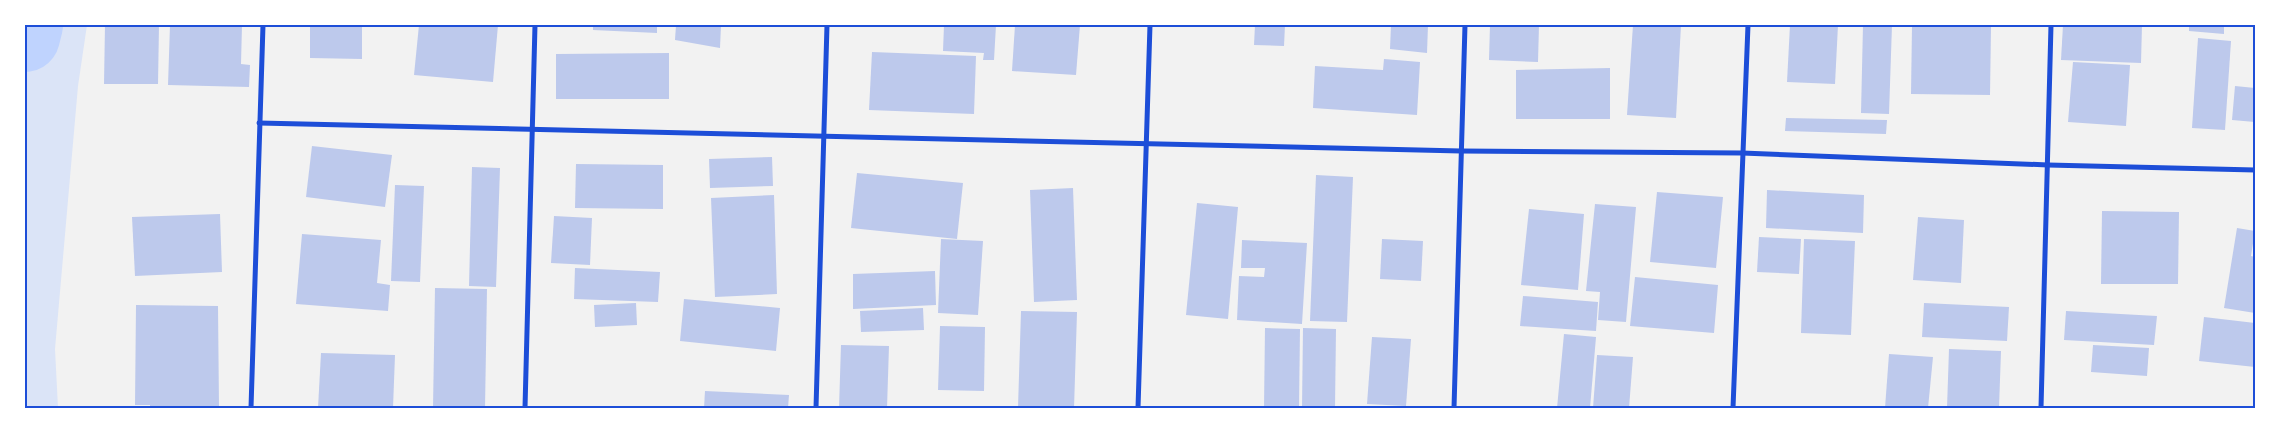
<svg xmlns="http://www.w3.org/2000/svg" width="2280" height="433" font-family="'Public Sans',sans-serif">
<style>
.green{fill:#dbe4f7}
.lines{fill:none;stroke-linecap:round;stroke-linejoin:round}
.river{stroke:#bfd3fe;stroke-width:70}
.building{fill:#bdc9ec}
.minor{stroke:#1d4ed8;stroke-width:5}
.neatline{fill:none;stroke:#1d4ed8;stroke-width:2}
</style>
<rect width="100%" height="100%" fill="#f2f2f2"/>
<!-- green -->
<path class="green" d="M25 25H87L78 86 55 349 58 408H25Z"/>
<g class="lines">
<!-- river -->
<path class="river" d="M25 37 28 25"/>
</g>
<!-- building -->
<g class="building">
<path d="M105 25H159L158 84H104Z"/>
<path d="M170 25H242L241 64 250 65 249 87 168 85Z"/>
<path d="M419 25H498L493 82 414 75Z"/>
<path d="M593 25H657V33L593 30Z"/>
<path d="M676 25H721L720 48 675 40Z"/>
<path d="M944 25H996L994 60H983L984 53 943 51Z"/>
<path d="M1015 25H1080L1076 75 1012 71Z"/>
<path d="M1255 25H1285L1284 46 1254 45Z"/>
<path d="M1391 25H1428L1427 53 1390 49Z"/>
<path d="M1490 25H1539L1538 62 1489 60Z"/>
<path d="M1633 25H1681L1676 118 1627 115Z"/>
<path d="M1790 25H1838L1835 84 1787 82Z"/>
<path d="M1863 25H1892L1889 114 1861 113Z"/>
<path d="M2063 25H2142L2141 63 2061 60Z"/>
<path d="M2189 25H2224V34L2189 31Z"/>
<path d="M310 26H362V59L310 58Z"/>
<path d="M1912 26 1991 27 1990 95 1911 94Z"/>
<path d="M2198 38 2231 41 2225 130 2192 128Z"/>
<path d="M872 52 976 56 974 114 869 110Z"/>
<path d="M669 53V99H556V54Z"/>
<path d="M1384 59 1420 62 1417 115 1313 108 1315 66 1383 70Z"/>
<path d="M2073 62 2130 65 2126 126 2068 122Z"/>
<path d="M1610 68V119H1516V70Z"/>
<path d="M2235 86 2255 88V122L2232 120Z"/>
<path d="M1786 118 1887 120 1886 134 1785 131Z"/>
<path d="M312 146 392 155 385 207 306 197Z"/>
<path d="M772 157 773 186 710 188 709 159Z"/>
<path d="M576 164 663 165V209L575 208Z"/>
<path d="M472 167 500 168 496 287 469 286Z"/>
<path d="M857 173 963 183 957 239 851 228Z"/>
<path d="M1316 175 1353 177 1347 322 1310 321Z"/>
<path d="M395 185 424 186 420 282 391 281Z"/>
<path d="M1073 188 1077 300 1034 302 1030 190Z"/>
<path d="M1767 190 1864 195 1863 233 1766 228Z"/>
<path d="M1657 192 1723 197 1716 268 1650 262Z"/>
<path d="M774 195 777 294 715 297 711 198Z"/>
<path d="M1197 203 1238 207 1228 319 1186 315Z"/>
<path d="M1595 204 1636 207 1626 322 1598 320 1600 292 1586 291Z"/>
<path d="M1529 209 1584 214 1578 290 1521 285Z"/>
<path d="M2102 211 2179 212 2178 284H2101Z"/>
<path d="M220 214 222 272 135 276 132 217Z"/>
<path d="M554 216 592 218 590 265 551 263Z"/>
<path d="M1918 217 1964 220 1961 283 1913 280Z"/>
<path d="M2237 228 2255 231 2251 256 2255 257V313L2224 308Z"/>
<path d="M302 234 381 240 377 283 390 285 388 311 296 304Z"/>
<path d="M1759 237 1801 239 1799 274 1757 272Z"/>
<path d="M941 239 983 241 978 315 938 313Z"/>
<path d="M1382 239 1423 241 1421 281 1380 279Z"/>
<path d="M1804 239 1855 241 1851 335 1801 333Z"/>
<path d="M1242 240 1307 243 1302 324 1237 320 1239 276 1264 277 1265 268H1241Z"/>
<path d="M575 268 660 272 658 302 574 299Z"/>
<path d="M935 271 936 305 853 309V274Z"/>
<path d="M1635 277 1718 285 1714 333 1630 326Z"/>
<path d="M435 288 487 289 485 408H433Z"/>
<path d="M1523 296 1598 302 1596 331 1520 326Z"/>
<path d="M684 299 780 308 776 351 680 341Z"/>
<path d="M636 303 637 325 595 327 594 305Z"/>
<path d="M1924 303 2009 307 2007 341 1922 337Z"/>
<path d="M136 305 218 306 219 408H150V405H135Z"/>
<path d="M923 308 924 330 861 332 860 311Z"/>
<path d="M1021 311 1077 312 1074 408H1018Z"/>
<path d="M2066 311 2157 316 2154 345 2064 340Z"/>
<path d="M2204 317 2255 323V367L2199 361Z"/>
<path d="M940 326 985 327 984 391 938 390Z"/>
<path d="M1265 328 1300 329 1299 408H1264Z"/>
<path d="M1303 328 1336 329 1335 408H1302Z"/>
<path d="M1564 334 1596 337 1590 408H1557Z"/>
<path d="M1372 337 1411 339 1406 406 1367 404Z"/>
<path d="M841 345 889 346 887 408H839Z"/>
<path d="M2093 345 2149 348 2147 376 2091 372Z"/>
<path d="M1949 349 2001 351 1999 408H1947Z"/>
<path d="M321 353 395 355 393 408H318Z"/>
<path d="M1889 354 1933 357 1928 408H1885Z"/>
<path d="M1597 355 1633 357 1629 408H1593Z"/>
<path d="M705 391 789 395 788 408H704Z"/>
</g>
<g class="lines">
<!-- minor -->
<g class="minor">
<path d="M259 123 1461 151 1742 153 2048 165 2255 170"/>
<path d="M251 408 263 25"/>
<path d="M525 408 535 25"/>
<path d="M816 408 827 25"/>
<path d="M1138 408 1150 25"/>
<path d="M1454 408 1465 25"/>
<path d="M1733 408 1748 25"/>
<path d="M2041 408 2051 25"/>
</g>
</g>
<!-- border -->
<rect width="2280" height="433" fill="none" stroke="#ffffff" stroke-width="52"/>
<rect x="26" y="26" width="2228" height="381" class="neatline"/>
</svg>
